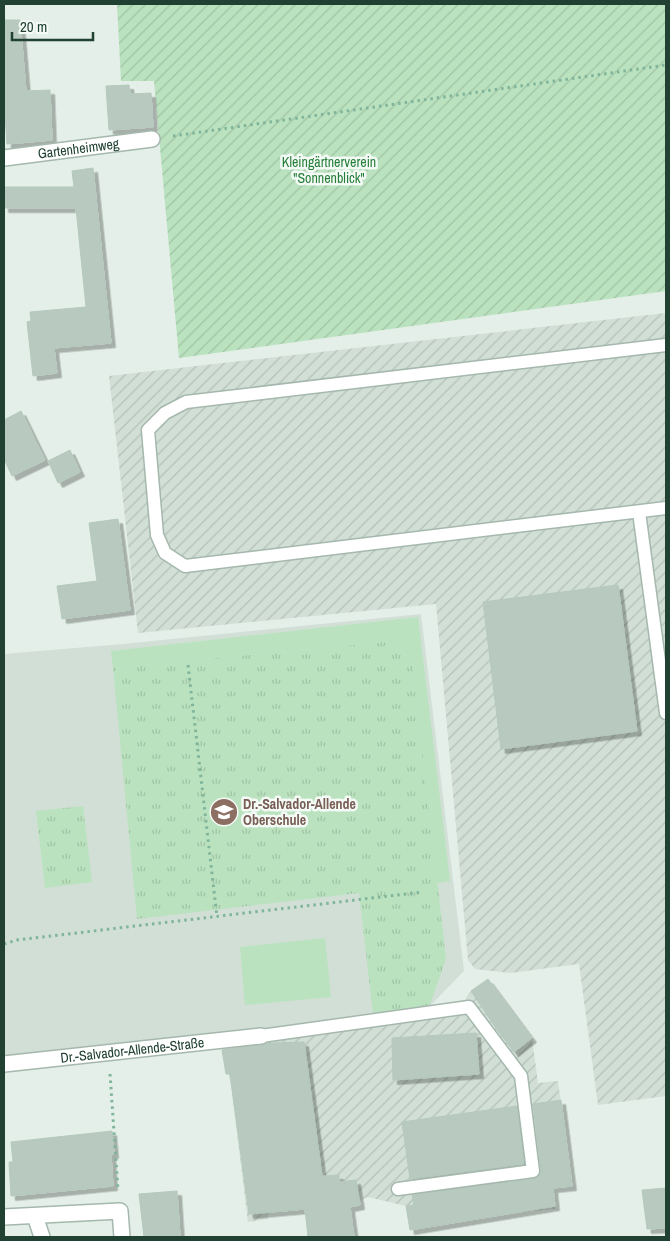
<svg xmlns="http://www.w3.org/2000/svg" width="670" height="1241" font-family="'Archivo Narrow',sans-serif">
<style>
.built{fill:#d1dfd6}
.industrial{fill:url(#industrial-furrows)}
.grass{fill:url(#grass-tufts)}
.garden{fill:url(#garden-furrows)}
.pitch{fill:#bae2be}
.building{fill:#b8cac0;stroke:#b5c9bd;filter:url(#shadow)}
.lines{fill:none;stroke-linecap:round;stroke-linejoin:round}
.service-casing{stroke:#a5b8ae;stroke-width:15}
.minor-casing{stroke:#a5b8ae;stroke-width:18}
.path{stroke:#80b59c;stroke-width:3;stroke-dasharray:2.5 4;stroke-linecap:butt}
.service{stroke:#fff;stroke-width:12}
.minor{stroke:#fff;stroke-width:15}
.labels{text-anchor:middle;dominant-baseline:central;stroke-width:5;stroke-linejoin:round;paint-order:stroke}
.street-label{font-size:14px;fill:#214233;stroke:#f4faf6}
.park-label{font-size:14px;fill:#267e39;stroke:#f4faf6}
.education-label{font-size:14px;font-weight:bold;fill:#785e54;stroke:#f4faf6;text-anchor:start}
</style>
<defs>
<pattern id="industrial-furrows" width="10" height="10" patternUnits="userSpaceOnUse" patternTransform="scale(1.25)"><rect width="10" height="10" fill="#d1dfd6"/><path d="M-1 1l2-2M0 10L10 0M9 11l2-2" fill="none" stroke="#b3c1b8"/></pattern>
<pattern id="grass-tufts" width="24" height="20" patternUnits="userSpaceOnUse" patternTransform="scale(1.25)"><rect width="24" height="20" fill="#bae2be"/><path d="M3 7l-1-3M5 7V3M7 7l1-3M15 17l-1-3M17 17v-4M19 17l1-3" fill="none" stroke="#a0c3a4"/></pattern>
<pattern id="garden-furrows" width="10" height="10" patternUnits="userSpaceOnUse" patternTransform="scale(1.25)"><rect width="10" height="10" fill="#bae2be"/><path d="M-1 1l2-2M0 10L10 0M9 11l2-2" fill="none" stroke="#a0c3a4"/></pattern>
<filter id="shadow"><feDropShadow dx="4.5" dy="4.5" stdDeviation="0" flood-color="#0004"/></filter>
</defs>
<rect width="100%" height="100%" fill="#e3efe8"/>
<!-- built -->
<path class="built" d="M421 614 464 971 429 1007 229 1035 4 1057V654L123 644Z"/>
<!-- industrial -->
<g class="industrial">
<path d="M666 313V1096L598 1105 579 964 510 973 475 969 468 960 436 604 138 633 109 376Z"/>
<path d="M488 979 532 1038 538 1083 558 1081 572 1186 553 1188 555 1209 521 1212 410 1230 406 1206 368 1197 350 1204 268 1213V1219L248 1222 226 1045 456 1013 471 991Z"/>
</g>
<!-- grass -->
<g class="grass">
<path d="M384 642 401 651 413 665 446 959 429 1007 373 1014 359 893 137 919 113 668Z"/>
<path d="M83 806 92 882 45 888 36 811Z"/>
</g>
<!-- garden -->
<path class="garden" d="M117 4H666V291L179 358 154 81H121Z"/>
<!-- pitch -->
<g class="pitch">
<path d="M418 617 450 881 437 883 413 665 401 651 384 642 113 668 111 651Z"/>
<path d="M325 938 331 997 245 1005 240 947Z"/>
</g>
<!-- building -->
<g class="building">
<path d="M4 20H20L26 91 50 90 52 140 7 144 4 101Z"/>
<path d="M129 85 130 94 151 93 153 127 109 130 106 86Z"/>
<path d="M93 168 111 343 54 348 57 373 33 376 27 322 31 321 30 312 86 307 76 208H4V187H74L72 171Z"/>
<path d="M21 411 45 460 12 476 4 459V420Z"/>
<path d="M70 450 80 472 58 483 48 461Z"/>
<path d="M118 519 130 610 62 619 57 586 97 581 89 523Z"/>
<path d="M618 585 637 731 501 749 483 602Z"/>
<path d="M488 979 532 1038 514 1052 498 1031 471 991Z"/>
<path d="M476 1033 479 1074 393 1080 392 1038Z"/>
<path d="M304 1042 322 1176 339 1175V1182L356 1180 360 1205 350 1207 354 1237H308L305 1209 249 1214 230 1074H226L222 1050 273 1043Z"/>
<path d="M561 1100 572 1186 553 1188 555 1206 410 1230 406 1206 414 1205 412 1195 534 1179 538 1177 541 1170 533 1104Z"/>
<path d="M517 1106 524 1164 410 1179 402 1122Z"/>
<path d="M112 1131 114 1154H111L113 1186 11 1196 9 1162H13L11 1142Z"/>
<path d="M666 1188V1228L647 1229 642 1190Z"/>
<path d="M177 1191 180 1237H144L139 1194Z"/>
</g>
<g class="lines">
<defs>
<g id="service">
<path d="M666 345 186 402 165 413 148 430 157 535 165 553 185 566 666 508"/>
<path d="M639 512 666 713"/>
<path d="M261 1036 469 1007 521 1076 533 1171 398 1189"/>
</g>
<g id="minor">
<path id="s1" d="M4 158 152 139"/>
<path id="s2" d="M4 1064 261 1036"/>
<path d="M35 1216 42 1237"/>
<path d="M4 1217 120 1211 122 1237"/>
</g>
</defs>
<!-- service casing -->
<use href="#service" class="service-casing"/>
<!-- minor casing -->
<use href="#minor" class="minor-casing"/>
<!-- path -->
<g class="path">
<path d="M173 136 666 65"/>
<path d="M188 665 217 917"/>
<path d="M4 944 17 940 423 892"/>
<path d="M110 1074 118 1190"/>
</g>
<!-- service -->
<use href="#service" class="service"/>
<!-- minor -->
<use href="#minor" class="minor"/>
</g>
<!-- icons -->
<defs>
<symbol id="school-disc" viewBox="-11 -11 22 22"><circle r="9.5" fill="#8d6e63" stroke="#f4faf6"/><path d="M0-5L7-2L0 1L-7-2ZM-4 1L0 2.5L4 1V4Q0 6-4 4Z" fill="#fff"/></symbol>
</defs>
<g fill-rule="evenodd">
<use href="#school-disc" x="208" y="796" width="32" height="32"/>
</g>
<g class="labels">
<!-- street labels -->
<g class="street-label">
<text stroke="none"><textPath href="#s1" startOffset="75">Gartenheimweg</textPath></text>
<text stroke="none"><textPath href="#s2" startOffset="129">Dr.-Salvador-Allende-Straße</textPath></text>
</g>
<!-- park labels -->
<g class="park-label">
<text x="329" y="162">Kleingärtnerverein<tspan x="329" dy="16">"Sonnenblick"</tspan></text>
</g>
<!-- education labels -->
<g class="education-label">
<text x="243" y="804">Dr.-Salvador-Allende<tspan x="243" dy="16">Oberschule</tspan></text>
</g>
</g>
<!-- border -->
<rect width="670" height="1241" fill="none" stroke="#214233" stroke-width="10"/>
<!-- scale -->
<path d="M12 32v8h81v-8" fill="none" stroke="#214233" stroke-width="2.5"/>
<text x="20" y="32" font-size="15" fill="#214233" stroke="#f4faf6" stroke-width="4" paint-order="stroke">20 m</text>
</svg>
